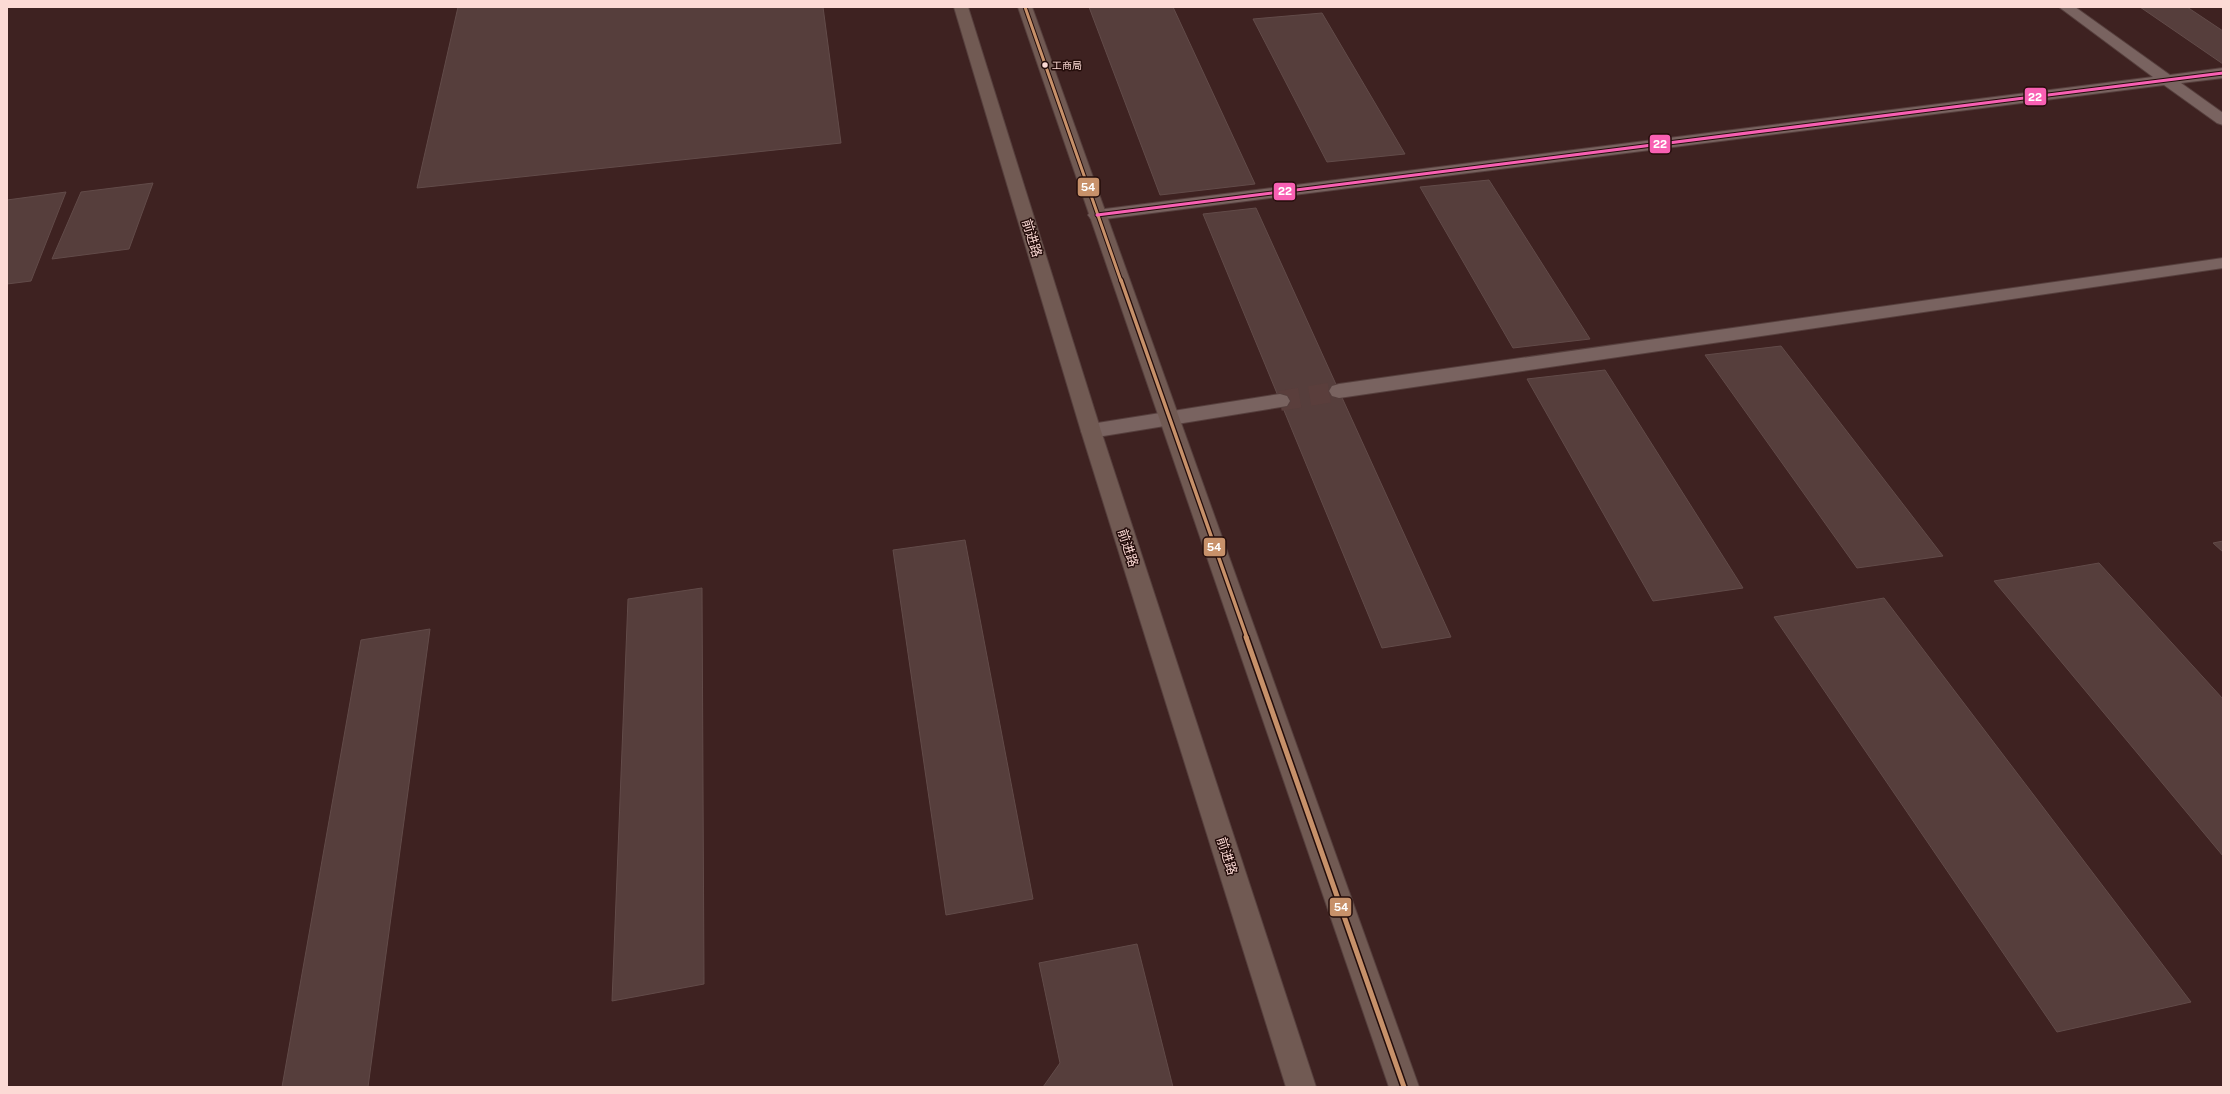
<svg xmlns="http://www.w3.org/2000/svg" width="2230" height="1094" font-family="'Public Sans','Noto Sans SC',sans-serif">
<style>
.building{fill:#563e3c;stroke:#624b49}
.lines{fill:none;stroke-linecap:round;stroke-linejoin:round}
.minor-tunnel{stroke:#5a3e3c;stroke-width:20;stroke-dasharray:20 10;stroke-linecap:butt}
.minor-casing{stroke:#563f3d;stroke-width:2}
.major-casing{stroke:#563f3d;stroke-width:2}
.minor{fill:#796360;fill-rule:evenodd}
.major{fill:#715a53;fill-rule:evenodd}
.bus-1-far2-casing{stroke:#230c0a;stroke-width:5}
.bus-1-far1-casing{stroke:#230c0a;stroke-width:6}
.bus-1-casing{stroke:#230c0a;stroke-width:8}
.bus-2-casing{stroke:#230c0a;stroke-width:5}
.bus-1-far2{stroke:#c7916a;stroke-width:3}
.bus-1-far1{stroke:#c7916a;stroke-width:3.5}
.bus-1{stroke:#c7916a;stroke-width:5}
.bus-2{stroke:#f860b3;stroke-width:3}
.bus-dot{fill:#fcdad5;stroke:#230c0a;stroke-width:1.5}
.labels{text-anchor:middle;dominant-baseline:central;stroke-width:3;stroke-linejoin:round;paint-order:stroke}
.far-bus-label{font-size:10px;fill:#fcdad5;stroke:#230c0a;text-anchor:start}
.street-label{font-size:13px;fill:#fcdad5;stroke:#230c0a}
.line-badge{stroke:#230c0a;stroke-width:1.5}
.badge-label{font-size:11px;text-anchor:middle;font-weight:bold;fill:#fff}
</style>
<rect width="100%" height="100%" fill="#3e2221"/>
<!-- building -->
<g class="building">
<path d="M458 7H823L841 143 417 188Z"/>
<path d="M1089 7H1173L1255 184 1160 195Z"/>
<path d="M2140 7H2187L2223 31V64Z"/>
<path d="M1322 13 1405 154 1327 162 1253 19Z"/>
<path d="M1489 180 1590 339 1513 348 1420 187Z"/>
<path d="M153 183 129 249 52 259 81 192Z"/>
<path d="M66 192 31 281 7 284V200Z"/>
<path d="M1256 208 1339 391 1451 637 1382 648 1203 214Z"/>
<path d="M1781 346 1943 556 1857 568 1705 355Z"/>
<path d="M1605 370 1743 588 1653 601 1527 379Z"/>
<path d="M965 540 1033 899 946 915 893 550Z"/>
<path d="M2223 541V552L2213 543Z"/>
<path d="M2099 563 2223 699V856L1994 581Z"/>
<path d="M702 588 704 984 612 1001 628 599Z"/>
<path d="M1884 598 2191 1002 2057 1032 1774 617Z"/>
<path d="M430 629 368 1087H282L361 640Z"/>
<path d="M1137 944 1173 1087H1043L1060 1063 1039 963Z"/>
</g>
<g class="lines">
<!-- minor-tunnel -->
<path class="minor-tunnel" d="M1280 401 1339 391"/>
<defs>
<g id="minor">
<path d="M2059 7H2075L2170 75 2223 68V78L2181 83 2223 113V125L2217 123 2164 85 1097 220 1091 219 1088 215 1091 211 1097 210 2153 77Z"/>
<path d="M2223 258V268L1339 398 1332 396 1329 391 1332 386 1339 384Z"/>
<path d="M1280 394 1287 396 1290 401 1287 406 1091 438 1084 436 1081 431 1084 426 1091 424Z"/>
</g>
<g id="major">
<path d="M954 7H968L1101 431 1316 1087H1286L1081 431Z"/>
<path d="M1018 7H1032L1419 1087H1389Z"/>
</g>
</defs>
<!-- minor casing -->
<use href="#minor" class="minor-casing"/>
<!-- major casing -->
<use href="#major" class="major-casing"/>
<!-- minor -->
<use href="#minor" class="minor"/>
<!-- major -->
<use href="#major" class="major"/>
<defs>
<path id="bus-1-far2" d="M1025 7 1121 281"/>
<path id="bus-1-far1" d="M1121 280 1247 638"/>
<path id="bus-1" d="M1246 637 1404 1087"/>
<path id="bus-2" d="M1097 215 2223 73"/>
</defs>
<!-- bus-1-far2 casing -->
<use href="#bus-1-far2" class="bus-1-far2-casing"/>
<!-- bus-1-far1 casing -->
<use href="#bus-1-far1" class="bus-1-far1-casing"/>
<!-- bus-1 casing -->
<use href="#bus-1" class="bus-1-casing"/>
<!-- bus-2 casing -->
<use href="#bus-2" class="bus-2-casing"/>
<!-- bus-1-far2 -->
<use href="#bus-1-far2" class="bus-1-far2"/>
<!-- bus-1-far1 -->
<use href="#bus-1-far1" class="bus-1-far1"/>
<!-- bus-1 -->
<use href="#bus-1" class="bus-1"/>
<!-- bus-2 -->
<use href="#bus-2" class="bus-2"/>
</g>
<!-- markers -->
<circle class="bus-dot" cx="1045" cy="65" r="3.5"/>
<g class="labels">
<!-- far-bus labels -->
<g class="far-bus-label">
<text x="1052" y="65">工商局</text>
</g>
<!-- street labels -->
<g class="street-label">
<text transform="translate(1032 238) rotate(73)">前进路</text>
<text transform="translate(1128 548) rotate(72)">前进路</text>
<text transform="translate(1227 856) rotate(72)">前进路</text>
</g>
</g>
<g class="line-badge">
<rect x="2024" y="87" width="23" height="19" rx="4" fill="#f860b3"/>
<rect x="1649" y="134" width="22" height="20" rx="4" fill="#f860b3"/>
<rect x="1077" y="177" width="23" height="20" rx="4" fill="#c7916a"/>
<rect x="1273" y="182" width="23" height="19" rx="4" fill="#f860b3"/>
<rect x="1203" y="537" width="23" height="20" rx="4" fill="#c7916a"/>
<rect x="1329" y="897" width="23" height="20" rx="4" fill="#c7916a"/>
</g>
<g class="badge-label">
<text x="2035" y="101">22</text>
<text x="1660" y="148">22</text>
<text x="1088" y="191">54</text>
<text x="1285" y="195">22</text>
<text x="1214" y="551">54</text>
<text x="1341" y="911">54</text>
</g>
<!-- border -->
<rect width="2230" height="1094" fill="none" stroke="#fcdad5" stroke-width="16"/>
</svg>
